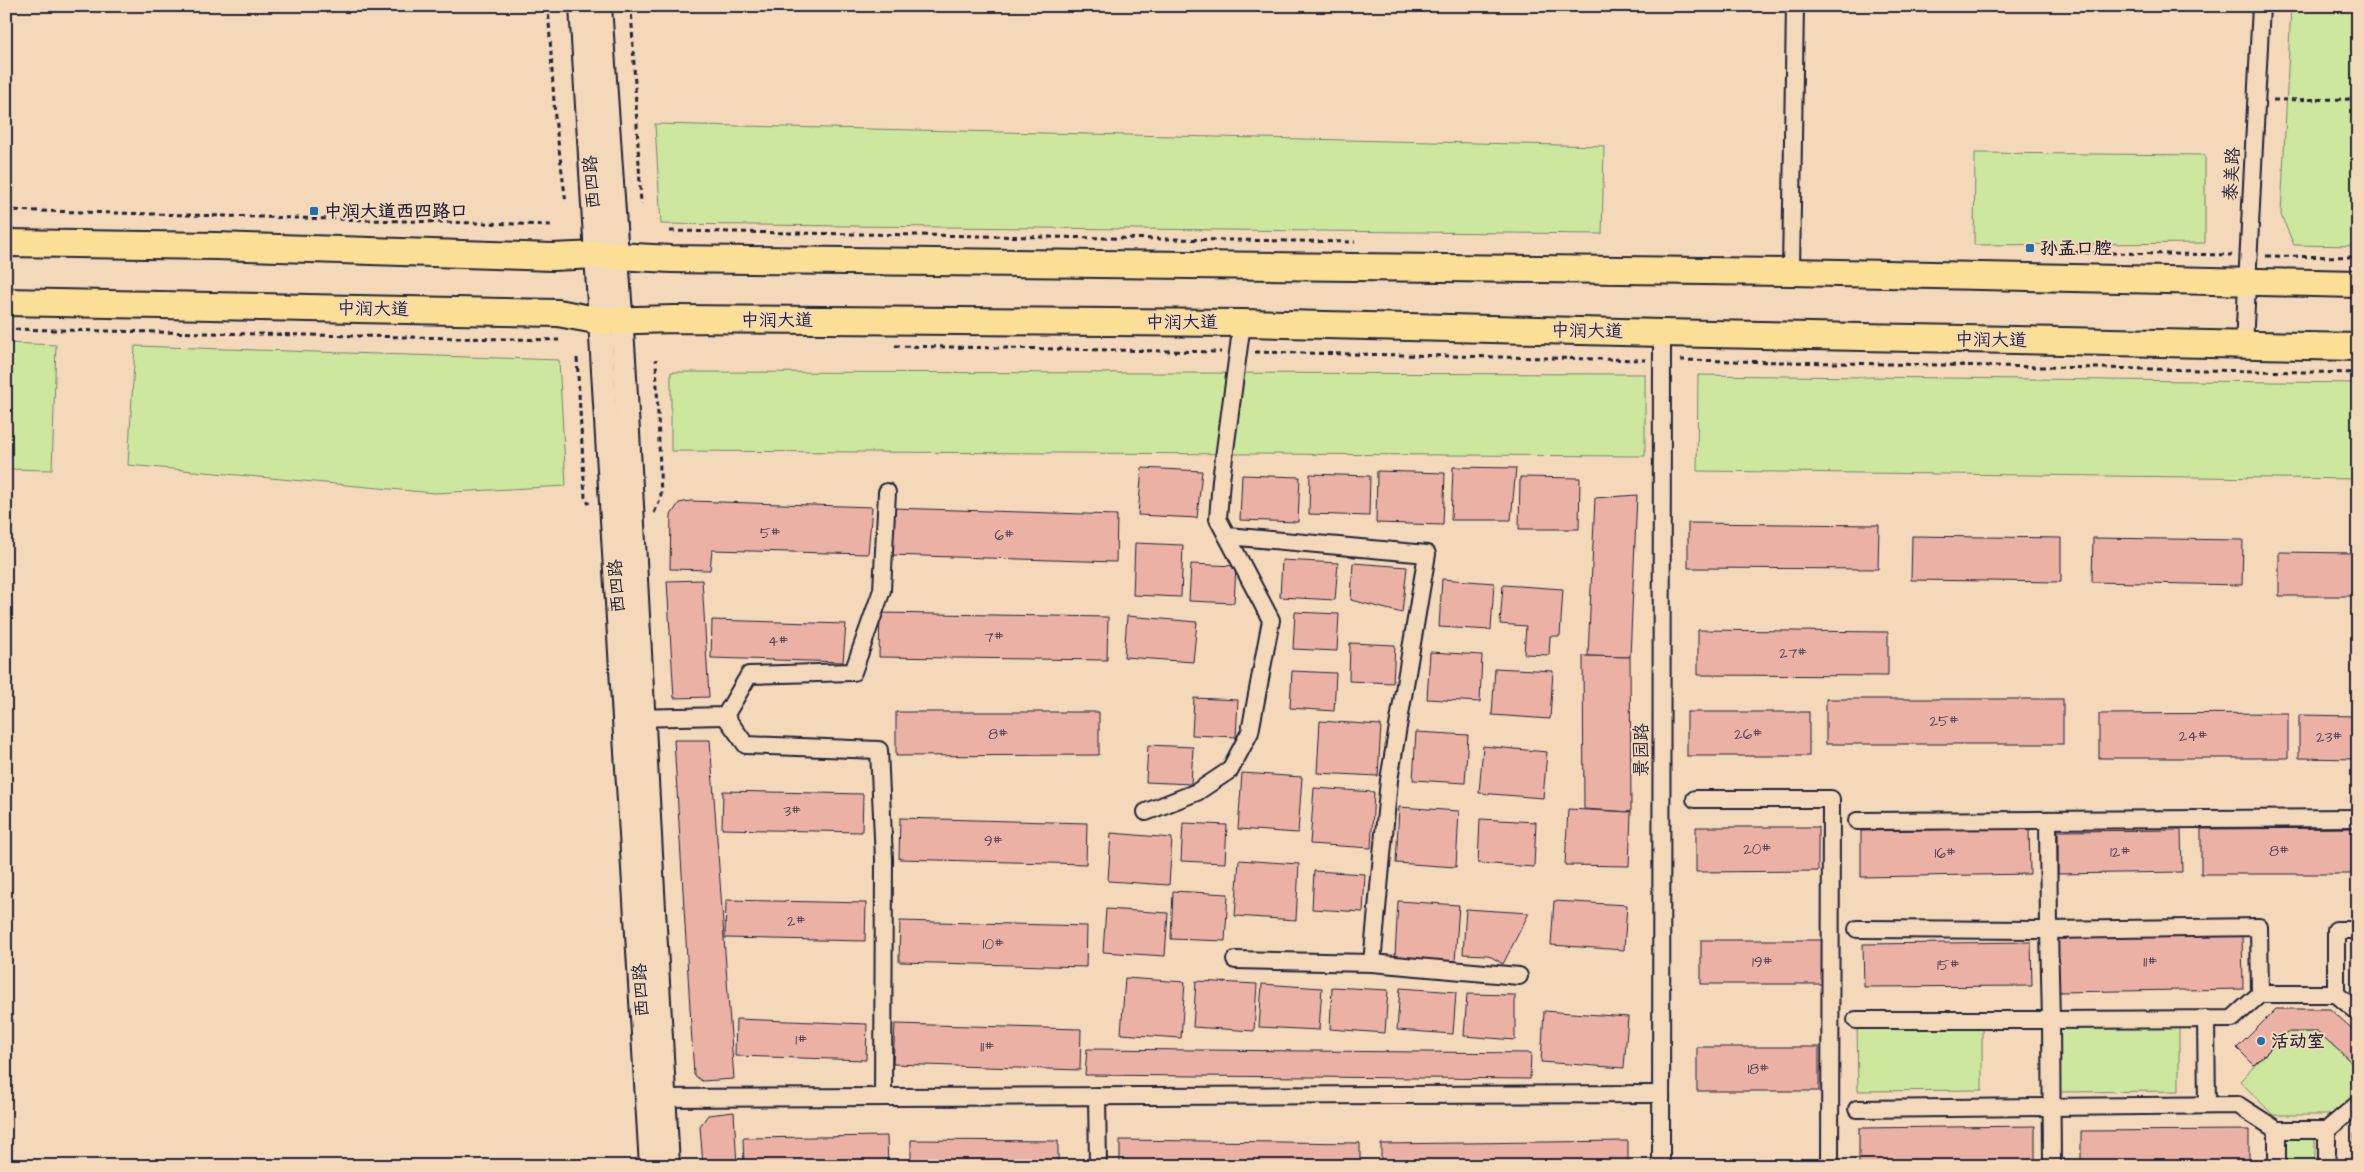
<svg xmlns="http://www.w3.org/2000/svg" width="2364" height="1172" font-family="'Architects Daughter','LXGW WenKai TC',sans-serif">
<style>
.green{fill:#cde79e;stroke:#78846c}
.building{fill:#ebb1a5;stroke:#22223b}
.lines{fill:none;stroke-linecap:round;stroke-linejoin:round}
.street-casing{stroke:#22223b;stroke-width:20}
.secondary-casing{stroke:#22223b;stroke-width:26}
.primary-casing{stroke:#22223b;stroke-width:30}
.path{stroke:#22223b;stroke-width:3;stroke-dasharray:5 4;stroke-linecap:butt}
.street{stroke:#f3d8ba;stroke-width:16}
.secondary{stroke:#f3d8ba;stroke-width:22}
.primary{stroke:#fbdf96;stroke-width:26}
.poi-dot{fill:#1f6fb2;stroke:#f3d8ba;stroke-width:2}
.labels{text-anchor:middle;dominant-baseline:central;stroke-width:4;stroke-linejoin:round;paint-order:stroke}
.number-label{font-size:15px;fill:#544656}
.street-label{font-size:18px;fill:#22223b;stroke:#f3d8ba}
.poi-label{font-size:18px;font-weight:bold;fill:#22223b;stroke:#f3d8ba;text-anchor:start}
</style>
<rect width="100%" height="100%" fill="#f3d8ba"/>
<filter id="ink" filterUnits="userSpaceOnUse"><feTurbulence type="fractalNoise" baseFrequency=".02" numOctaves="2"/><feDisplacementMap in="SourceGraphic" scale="10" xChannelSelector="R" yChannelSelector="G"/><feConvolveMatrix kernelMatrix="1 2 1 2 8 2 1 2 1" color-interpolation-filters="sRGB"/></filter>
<g filter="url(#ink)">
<!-- green -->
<g class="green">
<path d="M2291 6H2358V246L2294 245 2281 215Z"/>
<path d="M655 124 1604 146 1602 234 661 224Z"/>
<path d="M1975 153 2205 155V243L1974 245Z"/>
<path d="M6 343 56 345 52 470 6 469Z"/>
<path d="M135 346 559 360 566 486 434 493 128 465Z"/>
<path d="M671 372 1645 374V456L671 451Z"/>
<path d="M1698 375 2358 383V479L1697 471Z"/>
<path d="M1857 1023H1982V1090L1858 1091Z"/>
<path d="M2179 1023V1091L2060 1092V1024Z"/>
<path d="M2287 1032H2318L2358 1068V1091L2331 1115H2273L2240 1081Z"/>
<path d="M2315 1137V1166H2285V1138Z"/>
</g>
<!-- building -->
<g class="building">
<path d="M1453 467 1516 468 1511 520H1451Z"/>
<path d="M1142 468 1202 471 1197 518 1138 515Z"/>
<path d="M1377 471 1445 473 1443 525 1376 523Z"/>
<path d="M1310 474 1370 476 1369 516 1309 514Z"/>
<path d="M1242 475 1300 477 1298 522 1240 520Z"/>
<path d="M1520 477 1580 478 1579 529H1519Z"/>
<path d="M1637 495 1630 657 1588 656 1595 498Z"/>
<path d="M690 501 872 507 868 554 712 550 710 570 670 569 671 515 679 503Z"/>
<path d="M892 508 1117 515 1116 562 891 555Z"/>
<path d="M1688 523 1879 525 1878 569 1688 568Z"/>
<path d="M1912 536 2061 538V582L1911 580Z"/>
<path d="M2093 538 2243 540 2242 585 2092 582Z"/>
<path d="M1135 543 1183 545 1181 597 1133 595Z"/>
<path d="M2279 552 2358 553V596H2279Z"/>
<path d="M1282 560 1338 563 1335 600 1280 597Z"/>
<path d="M1353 563 1407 567 1402 613 1351 600Z"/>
<path d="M1191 564 1236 566 1234 603 1189 601Z"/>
<path d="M1442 579 1494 583 1491 630 1439 627Z"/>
<path d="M702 580 709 697 674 698 667 581Z"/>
<path d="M1503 585 1563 589 1560 636H1550L1549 655 1524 654 1526 626 1500 624Z"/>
<path d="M1295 612 1339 614 1337 651 1293 649Z"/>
<path d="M880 613 1108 617 1107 660 879 657Z"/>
<path d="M1127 616 1197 622 1193 662 1124 657Z"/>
<path d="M712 620 846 624 843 662 711 658Z"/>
<path d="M1698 630 1888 632V676L1698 675Z"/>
<path d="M1350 643 1395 645 1393 683 1349 681Z"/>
<path d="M1430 652 1482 655 1480 702 1427 699Z"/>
<path d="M1583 656 1630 657 1631 812 1584 809Z"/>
<path d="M1495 668 1553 671 1550 719 1492 715Z"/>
<path d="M1292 671 1336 673 1334 711 1290 708Z"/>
<path d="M1194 698 1238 700 1236 737 1192 735Z"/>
<rect x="1826" y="699" width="237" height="45"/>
<path d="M896 712H1099V755L896 756Z"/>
<rect x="1687" y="712" width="122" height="44"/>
<path d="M2288 713V758H2099V714Z"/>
<path d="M2299 715 2358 716V759L2299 758Z"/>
<path d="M1320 721 1381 725 1378 776 1317 773Z"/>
<path d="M1416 732 1468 735 1465 783 1413 780Z"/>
<path d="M674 740H710L734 1079 702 1081 694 1075Z"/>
<path d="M1148 745 1193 747 1191 784 1146 782Z"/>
<path d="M1483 746 1547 752 1543 798 1479 793Z"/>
<path d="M1242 773 1302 777 1298 833 1238 829Z"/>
<path d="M1314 788 1374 792 1371 848 1310 844Z"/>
<path d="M723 791 863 794 862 832 722 829Z"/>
<path d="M1399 807 1459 811 1456 867 1396 863Z"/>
<path d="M1568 809 1631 812 1629 866 1565 865Z"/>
<path d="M900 818 1087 823 1086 864 899 859Z"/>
<path d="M1480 819 1536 822 1534 867 1478 863Z"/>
<path d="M1183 823 1227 825 1225 863 1181 861Z"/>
<path d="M1696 827H1818V871L1696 872Z"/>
<path d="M2029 828 2030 874 1861 877V831Z"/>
<path d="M2358 828V874H2201V829Z"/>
<path d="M2181 830 2182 872 2058 874V831Z"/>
<path d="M1111 833 1172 838 1169 885 1108 881Z"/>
<path d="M1239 860 1299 864 1296 920 1235 916Z"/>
<path d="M1314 871 1365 874 1363 912 1312 909Z"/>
<path d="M1173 891 1228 894 1225 941 1171 939Z"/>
<path d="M726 900 866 903 865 941 725 938Z"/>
<path d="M1398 901 1459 905 1455 961 1395 957Z"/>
<path d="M1554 901 1627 905 1624 950 1551 945Z"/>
<path d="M1106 909 1168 913 1165 956 1103 952Z"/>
<path d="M1466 909 1529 913 1503 964 1488 955 1463 954Z"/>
<path d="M900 921 1087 926 1086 967 899 962Z"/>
<path d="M2242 933 2243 989 2058 992 2057 935Z"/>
<rect x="1701" y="940" width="122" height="44"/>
<path d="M2031 942 2032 986 1864 987 1863 944Z"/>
<path d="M1125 978 1185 982 1181 1038 1121 1034Z"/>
<path d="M1196 981 1257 984 1254 1031 1193 1027Z"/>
<path d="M1262 984 1322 988 1319 1030 1259 1027Z"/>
<path d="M1332 987 1388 990 1385 1033 1330 1029Z"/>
<path d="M1400 988 1456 992 1453 1034 1397 1030Z"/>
<path d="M1467 994 1515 995V1040L1464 1036Z"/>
<path d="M2276 1009H2330L2358 1034V1068L2318 1032H2287L2254 1065 2237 1048Z"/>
<path d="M1544 1011 1628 1017 1624 1068 1541 1062Z"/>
<path d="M736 1019 867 1024 866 1060 735 1056Z"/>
<path d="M895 1024 1081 1029 1080 1070 893 1064Z"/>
<rect x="1697" y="1047" width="122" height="44"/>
<path d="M1087 1049 1531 1053 1530 1079 1085 1075Z"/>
<path d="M734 1112 737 1166H703L700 1126 708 1115Z"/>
<path d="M2035 1126V1165L1859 1166V1128Z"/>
<path d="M2249 1130V1166H2081V1131Z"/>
<rect x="2354" y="1134" width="4" height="32"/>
<path d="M887 1136 888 1166H744L743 1138Z"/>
<path d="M911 1140 1058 1141V1166H911Z"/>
<path d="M1120 1140 1360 1143V1166H1120Z"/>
<path d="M1628 1141V1166H1381V1144Z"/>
<path d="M1822 1160V1166H1700V1161Z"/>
</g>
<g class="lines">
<defs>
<g id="street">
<path d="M1791 272 1795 6"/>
<path d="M2244 345 2261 6"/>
<path d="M1227 536 1427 554 1389 780 1372 963"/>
<path d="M725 716 746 745 879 750 884 859 883 1097"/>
<path d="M632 718 725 716 749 675 853 672 882 590 887 492"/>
<path d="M1695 799H1831L1830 1166"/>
<path d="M1146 812 1197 792 1230 770 1250 732 1271 620 1218 519 1221 480 1242 323"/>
<path d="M2048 820 2049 930 2259 927 2260 994"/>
<path d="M1857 821 2358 818"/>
<path d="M2358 930H2336V994L2358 1012"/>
<path d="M1235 960 1372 963 1519 976"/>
<path d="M2206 1019 2207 1105"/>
<path d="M1856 1020H2051L2049 930 1857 929"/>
<path d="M1097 1096 1098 1166"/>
<path d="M654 1098 1661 1094"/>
<path d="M1857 1109 2238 1105 2277 1130H2327L2358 1104"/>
<path d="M2277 1130V1166"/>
<path d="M2327 1130V1166"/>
<path d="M1661 1166 1662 333"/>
<path d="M2052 1166 2051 1020 2232 1019 2260 994H2336"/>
</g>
<g id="secondary">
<path d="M581 6 651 1166"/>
<path d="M600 6 624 359 668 1166"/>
</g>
<g id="primary">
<path d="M6 243 216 246 552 257 598 255 671 259 1791 272 2358 284"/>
<path d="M6 302 558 313 601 321 674 319 1242 323 1662 333 2358 347"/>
</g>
</defs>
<!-- street casing -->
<use href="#street" class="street-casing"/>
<!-- secondary casing -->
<use href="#secondary" class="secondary-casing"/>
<!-- primary casing -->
<use href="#primary" class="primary-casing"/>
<!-- path -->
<g class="path">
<path d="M548 6 555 118 566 203"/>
<path d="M631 6 641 204"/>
<path d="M2273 100 2358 99"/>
<path d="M6 210 551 225"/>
<path d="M670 231 1355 242"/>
<path d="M2048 252 2232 255"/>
<path d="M2266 256 2358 257"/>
<path d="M6 329 559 340"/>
<path d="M895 346 1221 352"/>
<path d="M1255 352 1646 360"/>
<path d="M577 358 585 497 589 504"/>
<path d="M1680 360 2358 373"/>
<path d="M654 513 661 498 656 359"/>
</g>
<!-- street -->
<use href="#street" class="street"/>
<!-- secondary -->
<use href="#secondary" class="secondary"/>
<!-- primary -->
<use href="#primary" class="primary"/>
</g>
</g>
<!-- markers -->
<g class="poi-dot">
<rect x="309" y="206" width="10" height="10" rx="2.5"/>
<rect x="2025" y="243" width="10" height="10" rx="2.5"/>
<circle cx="2261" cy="1041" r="5"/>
</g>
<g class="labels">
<!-- number labels -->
<g class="number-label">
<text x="770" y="533">5#</text>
<text x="1004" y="535">6#</text>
<text x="994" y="637">7#</text>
<text x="778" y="641">4#</text>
<text x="1793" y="653">27#</text>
<text x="1944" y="721">25#</text>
<text x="998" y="734">8#</text>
<text x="1748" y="734">26#</text>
<text x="2193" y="736">24#</text>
<text x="2329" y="737">23#</text>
<text x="792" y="811">3#</text>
<text x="993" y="841">9#</text>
<text x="1757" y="849">20#</text>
<text x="2279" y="851">8#</text>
<text x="2120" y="852">12#</text>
<text x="1945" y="853">16#</text>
<text x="796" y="921">2#</text>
<text x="993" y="944">10#</text>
<text x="1762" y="962">19#</text>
<text x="2150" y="962">11#</text>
<text x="1948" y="965">15#</text>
<text x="801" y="1040">1#</text>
<text x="987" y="1047">11#</text>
<text x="1758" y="1069">18#</text>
</g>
<!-- street labels -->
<g class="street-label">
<text transform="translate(2232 174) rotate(-87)">泰美路</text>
<text transform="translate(592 182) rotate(-94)">西四路</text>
<text transform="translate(373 309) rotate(1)">中润大道</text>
<text x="777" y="320">中润大道</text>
<text x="1182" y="322">中润大道</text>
<text transform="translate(1587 331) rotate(1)">中润大道</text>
<text transform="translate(1991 340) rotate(1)">中润大道</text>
<text transform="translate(617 586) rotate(-94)">西四路</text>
<text transform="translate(1641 750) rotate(-90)">景园路</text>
<text transform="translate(641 990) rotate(-93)">西四路</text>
</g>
<!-- poi labels -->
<g class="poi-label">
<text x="324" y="211">中润大道西四路口</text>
<text x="2040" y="248">孙孟口腔</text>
<text x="2271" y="1041">活动室</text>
</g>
</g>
<!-- margin -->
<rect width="2364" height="1172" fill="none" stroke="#f3d8ba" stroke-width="25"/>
<rect x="12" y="12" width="2339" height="1147" fill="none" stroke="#22223b" stroke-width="2" filter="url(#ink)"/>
</svg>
